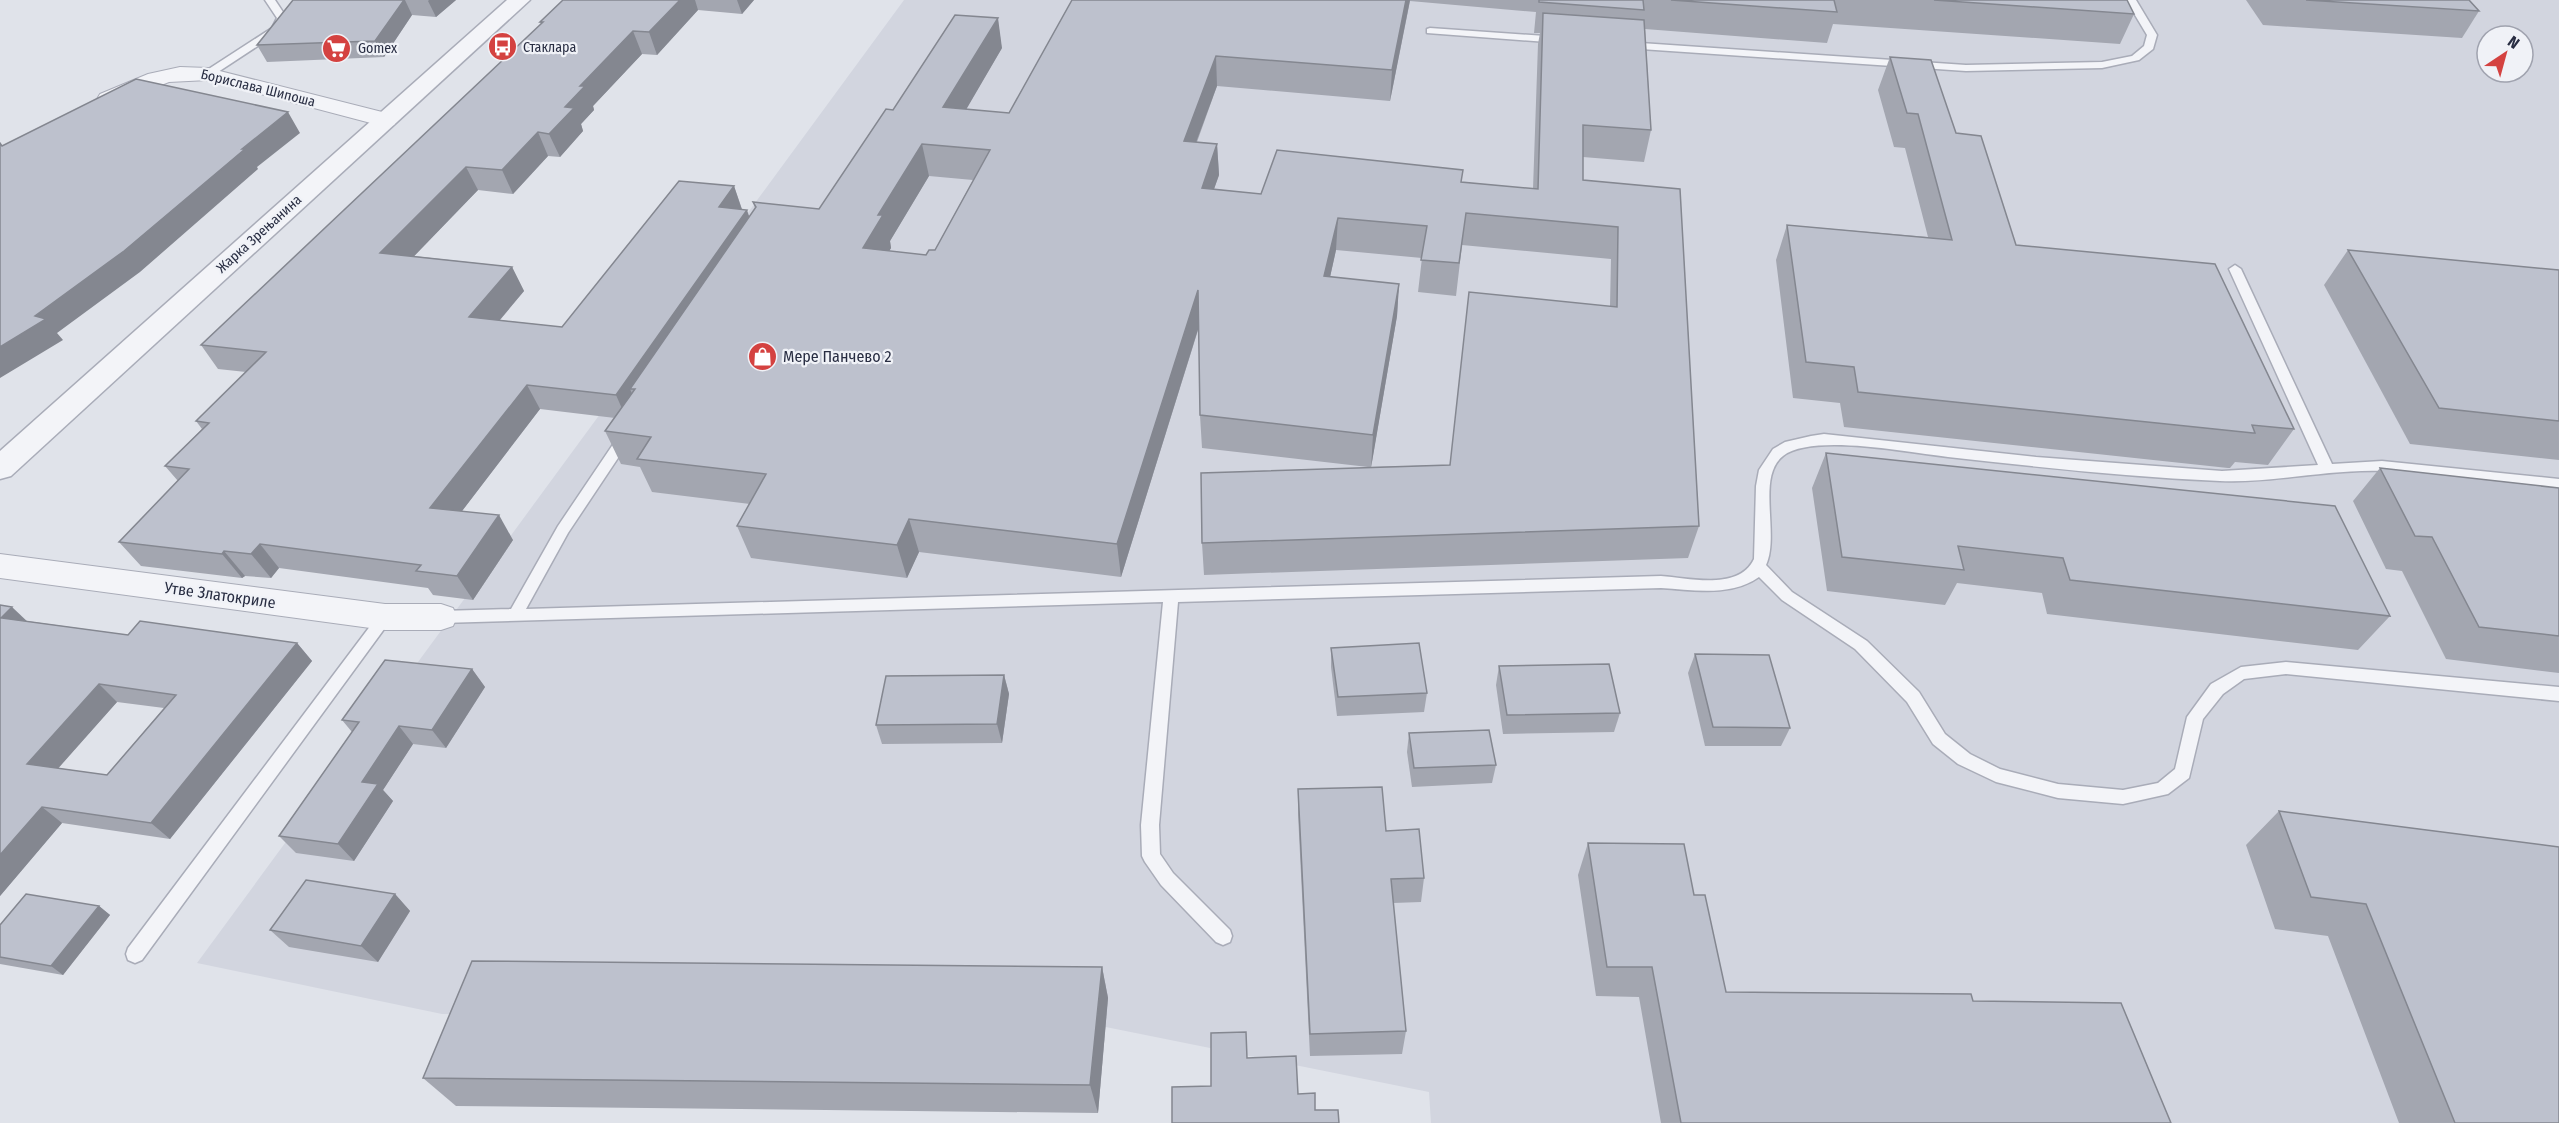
<svg xmlns="http://www.w3.org/2000/svg" width="2559" height="1123" font-family="'Fira Sans Condensed',sans-serif">
<style>
.built{fill:#d2d5df;fill-rule:evenodd}
.lines{fill:none;stroke-linecap:round;stroke-linejoin:round}
.service-casing{stroke:#a9acb8;stroke-width:3}
.minor-casing{stroke:#a9acb8;stroke-width:2}
.tertiary-casing{stroke:#a9acb8;stroke-width:3}
.service{fill:#f3f4f8;fill-rule:evenodd}
.minor{fill:#f3f4f8;fill-rule:evenodd}
.tertiary{fill:#f3f4f8;fill-rule:evenodd}
.wall{fill:#a3a6b0;fill-rule:evenodd}
.shaded-wall{fill:#848790}
.building{fill:#bdc1cd;stroke:#848790;stroke-width:1.5;fill-rule:evenodd}
.labels{text-anchor:middle;dominant-baseline:central;stroke-width:4.5;stroke-linejoin:round;paint-order:stroke}
.far-poi-label{font-size:14px;fill:#282d42;stroke:#f0f2f7;text-anchor:start}
.far-street-label{font-size:14px;fill:#282d42;stroke:#f0f2f7}
.poi-label{font-size:16px;fill:#282d42;stroke:#f0f2f7;text-anchor:start}
.street-label{font-size:16px;fill:#282d42;stroke:#f0f2f7}
</style>
<rect width="100%" height="100%" fill="#e0e3ea"/>
<!-- built -->
<path class="built" d="M904 0H2559V1123H1431L1429 1092 1076 1021 442 1014 197 963ZM2487 36H2523V72H2487Z"/>
<g class="lines">
<defs>
<g id="service">
<path d="M265 0H275L287 18 279 32 212 76H204V72L272 28 277 18Z"/>
<path d="M2126 0H2136L2157 35 2153 49 2139 60 2102 68 1966 71 1626 48 1621 45 1626 42 1966 65 2102 62 2132 56 2144 46 2147 35Z"/>
<path d="M1430 28 1560 37 1565 40 1560 43 1427 33V29Z"/>
<path d="M2235 265 2241 269 2332 464 2382 461 2559 479V489C2501 483 2441 473 2383 471 2329 469 2274 483 2220 481 2129 477 2038 467 1948 457 1910 453 1813 433 1783 456 1756 477 1780 535 1766 565L1792 592 1867 641 1919 692 1945 734 1970 754 2000 769 2058 784 2123 790 2158 783 2175 769 2187 717 2211 684 2241 667 2286 662 2559 687V701L2286 674 2244 679 2223 694 2203 719 2189 778 2168 794 2123 804 2058 798 1996 782 1958 764 1933 744 1907 702 1855 649 1782 600 1759 577C1731 597 1694 590 1661 588L1178 602 1159 825 1160 854 1173 873 1230 930 1232 936 1230 942 1223 945 1216 942 1161 885 1145 862 1142 856 1141 825 1163 602 441 623 436 621 433 617 436 613 441 611 511 609 558 526 622 431 627 429 634 434 568 533 526 609 1661 576C1689 578 1739 591 1754 559L1756 486 1759 470 1773 449 1785 442 1811 436 1824 434 2036 457 2222 471 2318 465 2229 269Z"/>
<path d="M385 611 390 613 393 617 390 621 142 960 135 963 128 960 126 954 128 948 380 613Z"/>
</g>
<g id="minor">
<path d="M180 67 208 68 394 115 397 120 394 125 386 127 208 80 169 82 108 106 100 104 97 99 100 94 148 74Z"/>
<path d="M0 554 385 604H441L453 608 457 617 453 626 441 630H385L0 578Z"/>
</g>
<path id="tertiary" d="M507 0H530L11 476 0 479V451Z"/>
</defs>
<!-- service casing -->
<use href="#service" class="service-casing"/>
<!-- minor casing -->
<use href="#minor" class="minor-casing"/>
<!-- tertiary casing -->
<use href="#tertiary" class="tertiary-casing"/>
<!-- service -->
<use href="#service" class="service"/>
<!-- minor -->
<use href="#minor" class="minor"/>
<!-- tertiary -->
<use href="#tertiary" class="tertiary"/>
</g>
<!-- wall -->
<g class="wall">
<path d="M291 0H456L436 17 412 15 384 57 267 62 257 45 293 0Z"/>
<path d="M563 0H754L742 14 698 10 657 55 642 54 593 106 594 110 581 124 583 131 560 157 548 156 513 194 478 190 414 256 512 267 524 291 500 320 562 327 734 186 742 209 750 217 755 208 753 202 819 209 893 110 1002 48 966 109 1009 113 1072 0H2127L2134 14 2120 44 1833 24 1827 43 1645 29 1651 130 1644 162 1583 157V180L1680 189 1699 526 1688 558 1204 575 1202 543 1368 467 1202 448 1200 415 1199 327 1121 577 919 552 907 578 751 558 737 526 750 504 652 492 640 467 621 464 605 431 615 418 540 409 462 511 513 540 473 600 433 595 428 588 279 568 271 578 245 576 242 578 141 566 119 542 178 481 165 466 202 429 196 421 246 372 218 369 201 345 541 24 540 22ZM1410 1 1536 12 1534 33H1540L1538 44 1533 189 1462 182 1261 194 1214 189 1219 175 1217 144 1197 142 1217 86 1390 101ZM929 176 973 180 935 250 926 255 889 251 891 248 890 241ZM1462 245 1611 259 1610 306 1449 465 1371 467 1397 316 1399 284 1330 277 1336 250 1422 258 1418 292 1456 296Z"/>
<path d="M2246 0H2469L2479 11 2462 38 2263 25Z"/>
<path d="M1890 57 1956 133 2016 245 2294 429 2268 465 2235 462 2230 468H2228L1844 427 1840 403 1793 398 1776 260 1787 225 1928 237 1905 148 1894 147 1878 90Z"/>
<path d="M2348 250 2559 270V460L2410 444 2324 285Z"/>
<path d="M1826 453 2390 616 2358 650 2047 614 2042 593 1957 583 1945 605 1827 591 1812 488Z"/>
<path d="M2380 468 2559 488V673L2446 659 2402 571 2386 569 2353 501Z"/>
<path d="M27 621 128 635 297 643 312 661 170 839 62 823 0 896ZM117 702 164 708 107 775 58 768Z"/>
<path d="M1331 648 1427 693 1424 712 1337 716 1331 667Z"/>
<path d="M1695 654 1790 728 1781 746H1705L1688 673Z"/>
<path d="M1499 666 1620 713 1614 732 1503 734 1496 685Z"/>
<path d="M472 669 485 687 446 748 413 744 383 790 393 801 354 861 296 853 279 836 352 732 342 720Z"/>
<path d="M1004 675 1009 694 1002 743 882 744 876 725Z"/>
<path d="M1409 733 1496 765 1492 783 1412 787 1407 752Z"/>
<path d="M1298 789 1424 878 1421 902 1393 903 1406 1031 1402 1054 1310 1056 1298 814Z"/>
<path d="M2279 811 2559 847V1123H2399L2328 936 2275 929 2246 845Z"/>
<path d="M1588 843 1694 895 1726 992 1973 1001 2171 1123H1661L1639 997 1596 996 1578 875Z"/>
<path d="M395 894 410 911 378 962 289 947 270 930Z"/>
<path d="M99 906 110 915 63 975 0 964V925Z"/>
<path d="M1102 967 1108 998 1098 1113 456 1106 423 1078Z"/>
</g>
<!-- shaded-wall -->
<g class="shaded-wall">
<path d="M404 0H405L412 15 384 57 375 41Z"/>
<path d="M429 0H456L436 17 428 1Z"/>
<path d="M680 0H695L698 10 657 55 649 32Z"/>
<path d="M737 0H754L742 14Z"/>
<path d="M1406 0H1410L1390 101 1392 70Z"/>
<path d="M998 18 1002 48 949 139 943 107Z"/>
<path d="M633 31 642 54 593 106 594 110 581 124 583 131 560 157 549 134 565 107 580 86Z"/>
<path d="M1216 56 1217 86 1185 172 1184 141Z"/>
<path d="M288 112 300 133 257 167 258 169 140 272 57 333 63 340 0 378V347L35 316 242 149Z"/>
<path d="M538 132 548 156 513 194 502 170Z"/>
<path d="M922 144 929 176 890 241 891 248 872 281 863 248 878 215Z"/>
<path d="M1217 144 1219 175 1203 220 1202 188Z"/>
<path d="M466 167 478 190 394 277 380 253Z"/>
<path d="M734 186 742 210 719 207Z"/>
<path d="M747 210 755 234 630 389 637 405 627 420 616 395Z"/>
<path d="M1338 218 1336 250 1323 309 1324 276Z"/>
<path d="M512 267 524 291 482 341 469 317Z"/>
<path d="M1399 284 1397 316 1371 468 1373 435Z"/>
<path d="M1198 290 1200 323 1121 577 1117 544Z"/>
<path d="M527 385 540 409 446 532 430 508Z"/>
<path d="M499 515 513 540 473 600 457 576Z"/>
<path d="M909 519 919 552 907 578 897 545Z"/>
<path d="M260 544 279 568 271 578 251 554Z"/>
<path d="M224 551 245 576 242 578 222 554Z"/>
<path d="M12 607 30 624 1 618Z"/>
<path d="M297 643 312 661 170 839 151 823Z"/>
<path d="M472 669 485 687 446 748 432 730Z"/>
<path d="M1004 675 1009 694 1002 743 997 724Z"/>
<path d="M99 684 117 702 47 781 27 764Z"/>
<path d="M399 726 413 744 383 790 393 801 354 861 338 844 362 782Z"/>
<path d="M42 807 62 823 0 896V855Z"/>
<path d="M395 894 410 911 378 962 361 946Z"/>
<path d="M99 906 110 915 63 975 51 966Z"/>
<path d="M1102 967 1108 998 1098 1113 1090 1085Z"/>
</g>
<!-- building -->
<g class="building">
<path d="M293 0H404L375 41 257 45Z"/>
<path d="M563 0H680L649 32 633 31 580 86H585L565 107 574 108 549 134 538 132 502 170 466 167 380 253 512 267 469 317 562 327 679 181 734 186 719 207 747 210 616 395 527 385 430 508 499 515 457 576 416 571 421 565 260 544 251 554 224 551 222 554 119 542 189 469 165 466 209 423 196 421 266 352 201 345 543 22H540Z"/>
<path d="M1072 0H1406L1392 70 1216 56 1184 141 1217 144 1202 188 1261 194 1277 150 1463 170 1461 182 1538 189 1543 13 1644 20 1651 130 1583 125V180L1680 189 1699 526 1202 543 1201 473 1450 465 1469 292 1617 307 1618 227 1466 213 1459 263 1421 260 1427 226 1338 218 1324 276 1399 284 1373 435 1200 415 1198 290 1117 544 909 519 897 545 737 526 766 474 637 459 651 437 605 431 635 389H630L756 207 753 202 819 209 886 109 893 110 955 15 998 18 943 107 1009 113ZM922 144 990 150 935 250H929L926 255 863 248 883 215H878Z"/>
<path d="M1539 0H1643L1644 10 1539 2Z"/>
<path d="M1671 0H1834L1837 12Z"/>
<path d="M1934 0H2127L2134 14Z"/>
<path d="M2306 0H2469L2479 11Z"/>
<path d="M1890 57 1931 60 1956 133 1981 136 2016 245 2215 264 2294 429 2252 425 2255 433H2253L1858 392 1854 367 1806 362 1787 225 1952 240 1918 114 1907 113Z"/>
<path d="M136 79 288 112 242 149H245L124 251 35 316 46 319 0 347V143L2 146Z"/>
<path d="M2348 250 2559 270V421L2439 408Z"/>
<path d="M1826 453 2335 506 2390 616 2070 580 2063 558 1958 546 1964 570 1842 557Z"/>
<path d="M2380 468 2559 488V636L2479 627 2432 537 2415 536Z"/>
<path d="M0 605 12 607 1 618 128 635 140 621 297 643 151 823 42 807 0 855ZM99 684 176 695 107 775 27 764Z"/>
<path d="M1419 643 1427 693 1338 697 1331 648Z"/>
<path d="M1695 654 1769 655 1790 728 1713 727Z"/>
<path d="M385 660 472 669 432 730 399 726 362 782 378 784 338 844 279 836 359 722 342 720Z"/>
<path d="M1609 664 1620 713 1507 715 1499 666Z"/>
<path d="M1004 675 997 724 876 725 886 676Z"/>
<path d="M1489 730 1496 765 1414 768 1409 733Z"/>
<path d="M1382 787 1386 831 1419 829 1424 878 1391 879 1406 1031 1310 1034 1298 789Z"/>
<path d="M2279 811 2559 847V1123H2455L2366 904 2311 897Z"/>
<path d="M1588 843 1684 844 1694 895H1705L1726 992 1971 994 1973 1001 2121 1003 2171 1123H1681L1652 967H1607Z"/>
<path d="M306 880 395 894 361 946 270 930Z"/>
<path d="M26 894 99 906 51 966 0 957V925Z"/>
<path d="M472 961 1102 967 1090 1085 423 1078Z"/>
<path d="M1246 1032 1247 1058 1296 1056 1298 1094 1315 1093V1110H1338L1339 1123H1172V1087L1211 1086V1033Z"/>
</g>
<!-- icons -->
<defs>
<symbol id="bus-disc" viewBox="-11 -11 22 22"><circle r="9.5" fill="#d44240" stroke="#f0f2f7"/><path d="M-5-6H5V4H4V6H2V4H-2V6H-4V4H-5ZM-3.5-4V0h7V-4ZM-3.5 1.2v1.5H-2V1.2ZM2 1.2v1.5H3.5V1.2Z" fill="#fff"/></symbol>
<symbol id="supermarket-disc" viewBox="-11 -11 22 22"><circle r="9.5" fill="#d44240" stroke="#f0f2f7"/><path d="M-6-5.5h2.5l.6 2H6L4.5 2H-2.5L-4.4-4H-6ZM-1.5 3.2a1.3 1.3 0 1 0 .1 0ZM3 3.2a1.3 1.3 0 1 0 .1 0Z" fill="#fff"/></symbol>
<symbol id="shop-disc" viewBox="-11 -11 22 22"><circle r="9.5" fill="#d44240" stroke="#f0f2f7"/><path d="M-5-2.5h2.3a2.7 3.5 0 0 1 5.4 0H5L5.5 6h-11ZM-1.5-2.5h3a1.5 2.3 0 0 0-3 0Z" fill="#fff"/></symbol>
</defs>
<g fill-rule="evenodd">
<use href="#bus-disc" x="486" y="30" width="33" height="33"/>
<use href="#supermarket-disc" x="320" y="32" width="33" height="33"/>
<use href="#shop-disc" x="746" y="340" width="33" height="33"/>
</g>
<g class="labels">
<!-- far-poi labels -->
<g class="far-poi-label">
<text x="523" y="47">Стаклара</text>
<text x="358" y="48">Gomex</text>
</g>
<!-- far-street labels -->
<g class="far-street-label">
<text transform="translate(258 88) rotate(14)">Борислава Шипоша</text>
<text transform="translate(259 234) rotate(-42)">Жарка Зрењанина</text>
</g>
<!-- poi labels -->
<g class="poi-label">
<text x="783" y="356">Мере Панчево 2</text>
</g>
<!-- street labels -->
<g class="street-label">
<text transform="translate(220 595) rotate(8)">Утве Златокриле</text>
</g>
</g>
<!-- north arrow -->
<g transform="translate(2505 54) rotate(36)"><circle r="28" fill="#f0f2f7" stroke="#a0a3af" stroke-width="1.5"/>
<path d="M0-4.5L10 22L0 15L-10 22Z" fill="#d44240"/>
<text y="-9" font-size="16" font-weight="bold" text-anchor="middle" fill="#282d42">N</text>
</g>
</svg>
